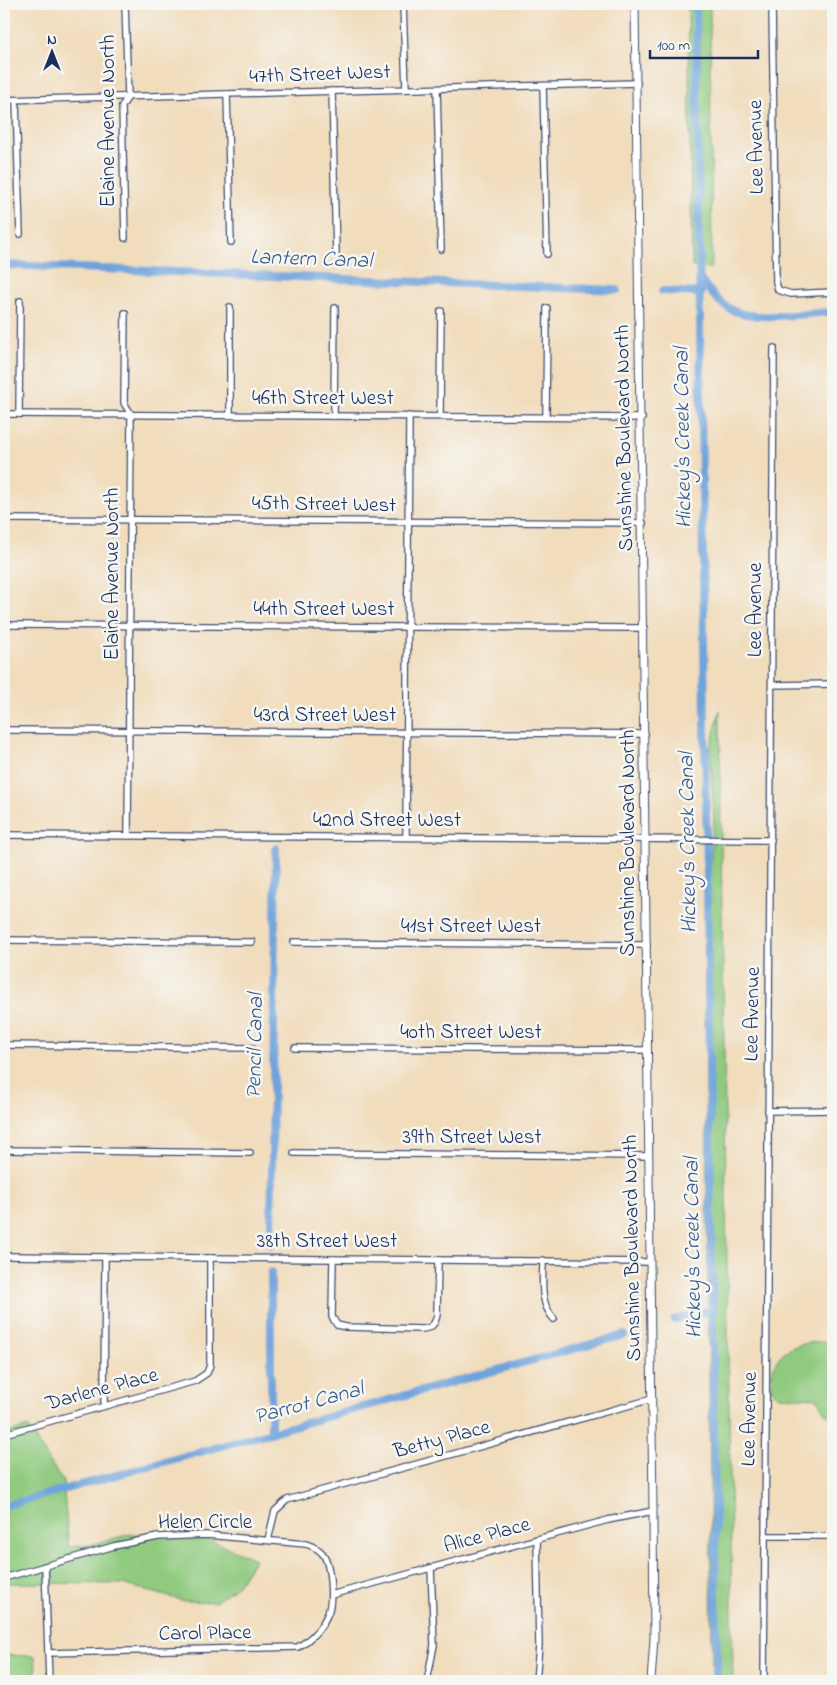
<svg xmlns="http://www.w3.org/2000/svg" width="837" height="1685" font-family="'Indie Flower',sans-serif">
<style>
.green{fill:#90ca7f;stroke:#567c6e}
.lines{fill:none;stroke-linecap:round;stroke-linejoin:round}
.canal{stroke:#6ea3db;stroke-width:8}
.minor-casing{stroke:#3b496c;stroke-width:8}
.tertiary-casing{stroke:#3b496c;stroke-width:9}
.minor{stroke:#fff;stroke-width:5.5}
.tertiary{stroke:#fff;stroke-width:7}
.labels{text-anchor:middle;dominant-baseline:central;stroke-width:5;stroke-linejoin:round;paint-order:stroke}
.street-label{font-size:21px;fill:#1b2f5e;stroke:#f6f6f2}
.water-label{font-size:22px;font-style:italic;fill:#38588a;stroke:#f6f6f2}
</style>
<rect width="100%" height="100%" fill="#f6f6f2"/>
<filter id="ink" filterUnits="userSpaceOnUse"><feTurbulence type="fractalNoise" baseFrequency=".02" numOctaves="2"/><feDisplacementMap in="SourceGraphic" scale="10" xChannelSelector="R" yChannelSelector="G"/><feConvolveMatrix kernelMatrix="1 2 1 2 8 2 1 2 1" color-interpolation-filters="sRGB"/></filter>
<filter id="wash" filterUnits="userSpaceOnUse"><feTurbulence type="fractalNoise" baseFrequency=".0096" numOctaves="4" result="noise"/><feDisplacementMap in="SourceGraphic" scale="20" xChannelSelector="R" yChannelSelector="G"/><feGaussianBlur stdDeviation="1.12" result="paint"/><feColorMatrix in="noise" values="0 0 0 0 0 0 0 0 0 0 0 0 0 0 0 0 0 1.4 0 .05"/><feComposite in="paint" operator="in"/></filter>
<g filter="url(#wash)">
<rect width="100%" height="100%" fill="#f1dcbb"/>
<!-- green -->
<g class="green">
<path d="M688 4H710L712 268 692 267Z"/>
<path d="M720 710 721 835 733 1681H712L704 907 708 900 714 815 710 750Z"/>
<path d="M833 1341V1419L824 1412 817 1398 780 1396 771 1390C769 1347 797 1342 833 1341Z"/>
<path d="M28 1427 63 1482 69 1547 90 1545 131 1534 192 1532 255 1559 238 1585 215 1602 184 1601 123 1584 4 1583V1434Z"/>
<path d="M4 1655 35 1656 37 1681H4Z"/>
</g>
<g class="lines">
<!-- canal -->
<g class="canal">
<path d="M696 4 717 1681"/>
<path d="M4 265 617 290"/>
<path d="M701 281C710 291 719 304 732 310 756 322 806 313 833 312"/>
<path d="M662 291 701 293"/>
<path d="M271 1245 276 848"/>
<path d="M271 1272V1433"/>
<path d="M674 1320 714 1309"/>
<path d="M4 1506 624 1335"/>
</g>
</g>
</g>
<g filter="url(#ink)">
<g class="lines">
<defs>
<g id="minor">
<path d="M403 4 406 89"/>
<path d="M772 4 776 282 778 290 791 294 833 292"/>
<path d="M543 86 547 254"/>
<path d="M437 89 441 249"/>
<path d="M332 91 336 254"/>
<path d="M227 94 231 242"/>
<path d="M4 100 637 83"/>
<path d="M16 100 20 234"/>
<path d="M125 238 122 106 128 97 125 4"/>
<path d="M125 313 124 403 131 414 128 836"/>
<path d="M4 414 642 418"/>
<path d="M19 414 20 301"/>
<path d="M230 415V307"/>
<path d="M334 416 335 308"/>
<path d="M440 416 441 311"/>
<path d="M546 417 547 308"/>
<path d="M4 519 643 523"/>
<path d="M4 625 644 628"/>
<path d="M772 685 833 684"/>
<path d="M4 730 645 734"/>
<path d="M4 835 771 840"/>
<path d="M406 837 409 416"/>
<path d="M4 940 252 942"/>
<path d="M294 942 647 945"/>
<path d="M4 1045 252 1048"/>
<path d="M295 1048 648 1050"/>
<path d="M768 1111 833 1110"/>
<path d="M4 1150 250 1153"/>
<path d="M294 1153 649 1156"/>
<path d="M4 1256 650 1262"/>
<path d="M333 1259 332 1317 337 1325 346 1327 422 1329C431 1328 435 1325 437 1315L438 1260"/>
<path d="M543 1260C543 1281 539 1303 554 1319"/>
<path d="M104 1406 105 1257"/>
<path d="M4 1434 195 1381 207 1373 210 1365V1258"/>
<path d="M765 1536H833"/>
<path d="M268 1540 275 1511 287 1500 652 1399"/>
<path d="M45 1566 49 1681"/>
<path d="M4 1578 114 1546 158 1537 207 1535 306 1544C312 1546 318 1548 322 1553 331 1563 333 1601 328 1613 322 1628 311 1639 298 1647L48 1653"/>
<path d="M331 1595 608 1520 653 1511"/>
<path d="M427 1681 434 1645 431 1568"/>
<path d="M536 1681 539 1646 537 1539"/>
<path d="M764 1681 774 348"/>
</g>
<path id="tertiary" d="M635 4 653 1511 654 1639 651 1681"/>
</defs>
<!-- minor casing -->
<use href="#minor" class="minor-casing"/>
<!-- tertiary casing -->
<use href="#tertiary" class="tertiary-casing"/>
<!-- minor -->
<use href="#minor" class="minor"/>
<!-- tertiary -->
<use href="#tertiary" class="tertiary"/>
</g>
</g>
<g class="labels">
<!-- street labels -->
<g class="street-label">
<text transform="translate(320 75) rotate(-2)">47th Street West</text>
<text transform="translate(109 121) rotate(-90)">Elaine Avenue North</text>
<text transform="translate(757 147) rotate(-91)">Lee Avenue</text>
<text x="323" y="399">46th Street West</text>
<text transform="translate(625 438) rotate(-91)">Sunshine Boulevard North</text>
<text transform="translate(324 505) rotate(1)">45th Street West</text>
<text transform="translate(113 574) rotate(-90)">Elaine Avenue North</text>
<text x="324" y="610">44th Street West</text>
<text transform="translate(756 610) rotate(-90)">Lee Avenue</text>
<text x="325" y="716">43rd Street West</text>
<text x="387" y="821">42nd Street West</text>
<text transform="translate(629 843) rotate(-90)">Sunshine Boulevard North</text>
<text x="471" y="927">41st Street West</text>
<text transform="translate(753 1014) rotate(-89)">Lee Avenue</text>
<text x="471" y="1033">40th Street West</text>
<text x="472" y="1138">39th Street West</text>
<text x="327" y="1242">38th Street West</text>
<text transform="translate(633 1248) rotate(-91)">Sunshine Boulevard North</text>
<text transform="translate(102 1390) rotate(-15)">Darlene Place</text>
<text transform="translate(750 1419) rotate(-89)">Lee Avenue</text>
<text transform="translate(442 1440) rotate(-15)">Betty Place</text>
<text x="205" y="1523">Helen Circle</text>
<text transform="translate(487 1536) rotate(-15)">Alice Place</text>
<text transform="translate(205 1634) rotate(-1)">Carol Place</text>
</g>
<!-- water labels -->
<g class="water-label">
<text transform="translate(311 260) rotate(2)">Lantern Canal</text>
<text transform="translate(684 438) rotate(-91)">Hickey's Creek Canal</text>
<text transform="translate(689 843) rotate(-91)">Hickey's Creek Canal</text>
<text transform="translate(256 1046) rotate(-89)">Pencil Canal</text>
<text transform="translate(694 1248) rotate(-91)">Hickey's Creek Canal</text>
<text transform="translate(309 1404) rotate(-15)">Parrot Canal</text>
</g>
</g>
<!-- margin -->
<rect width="837" height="1685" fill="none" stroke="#f6f6f2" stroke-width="20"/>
<!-- north arrow -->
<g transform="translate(52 52)" stroke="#f6f6f2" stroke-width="4" paint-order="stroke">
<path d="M0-4L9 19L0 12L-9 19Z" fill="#1b2f5e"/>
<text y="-8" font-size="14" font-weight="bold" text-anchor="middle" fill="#1b2f5e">N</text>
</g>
<!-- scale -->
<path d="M650 50v8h108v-8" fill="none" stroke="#1b2f5e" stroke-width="2.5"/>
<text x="657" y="50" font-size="15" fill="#1b2f5e" stroke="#f6f6f2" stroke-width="4" paint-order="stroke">100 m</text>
</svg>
